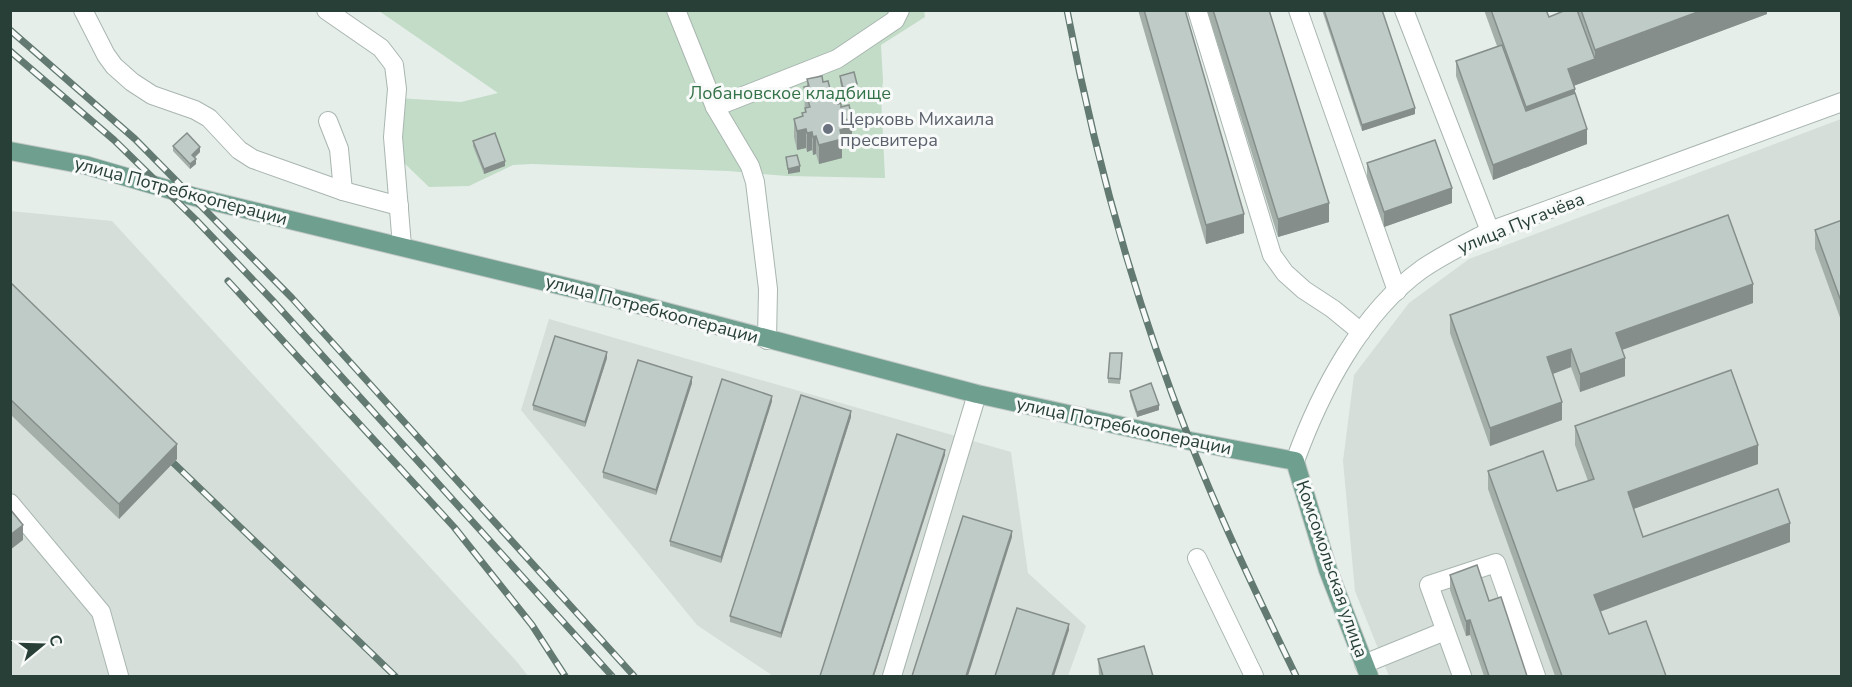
<svg xmlns="http://www.w3.org/2000/svg" width="1852" height="687" font-family="'Nunito Sans',sans-serif">
<style>
.built{fill:#d5ded9}
.green{fill:#c2dcc7}
.lines{fill:none;stroke-linecap:round;stroke-linejoin:round}
.minor-casing{stroke:#a9b6b0;stroke-width:20}
.major-casing{stroke:#c3c9c7;stroke-width:20}
.minor{stroke:#fff;stroke-width:18}
.major{stroke:#6f9f8f;stroke-width:18}
.rail-casing{stroke:#627a71;stroke-width:7}
.rail{stroke:#f7faf8;stroke-width:4.5;stroke-dasharray:14;stroke-linecap:butt}
.wall{fill:#a4afaa}
.shaded-wall{fill:#868e8b}
.building{fill:#bfcbc6;stroke:#868e8b;stroke-width:1.5}
.worship-dot{fill:#6b7280;stroke:#f7faf8;stroke-width:2}
.labels{text-anchor:middle;dominant-baseline:central;stroke-width:6;stroke-linejoin:round;paint-order:stroke}
.park-label{font-size:18px;fill:#347248;stroke:#f7faf8}
.worship-label{font-size:18px;fill:#5b616d;stroke:#f7faf8;text-anchor:start}
.street-label{font-size:18px;fill:#273f36;stroke:#f7faf8}
</style>
<rect width="100%" height="100%" fill="#e6eeea"/>
<!-- built -->
<g class="built">
<path d="M1841 119V676H1389L1355 591 1343 461 1354 375 1409 303 1469 259Z"/>
<path d="M10 211 112 221 518 663 528 676H11Z"/>
<path d="M549 319 1011 452 1028 573 1086 626 1068 676H773L697 625 521 410Z"/>
</g>
<!-- green -->
<path class="green" d="M924 10 925 17 881 45 883 81 881 96 885 178 787 176 728 171 532 164 513 165 469 186 429 187 400 159 398 98 461 102 498 93 379 11Z"/>
<g class="lines">
<defs>
<g id="minor">
<path d="M83 10 106 55 114 66 132 82 152 95 195 110 209 118 239 150 253 159 343 191 399 206"/>
<path d="M326 10 381 48 394 65 397 89 393 137 402 246"/>
<path d="M676 10 715 107 750 166 755 182 768 289 767 340"/>
<path d="M1197 10 1272 255 1285 273 1304 290 1333 309 1361 332"/>
<path d="M1298 10 1397 291"/>
<path d="M1404 10 1490 231"/>
<path d="M715 107 837 59 895 20 900 10"/>
<path d="M328 121 339 149 343 191"/>
<path d="M1295 461C1320 392 1361 313 1422 269 1444 254 1467 243 1490 231L1842 102"/>
<path d="M10 503 101 612 119 676"/>
<path d="M1197 558 1254 676"/>
<path d="M1364 664 1445 631"/>
<path d="M892 676 977 394"/>
<path d="M1462 676 1429 585 1496 563 1536 676"/>
</g>
<path id="major" d="M10 151 85 165 195 197 629 302 977 394 1190 441 1295 461 1328 570 1369 676"/>
</defs>
<!-- minor casing -->
<use href="#minor" class="minor-casing"/>
<!-- major casing -->
<use href="#major" class="major-casing"/>
<!-- minor -->
<use href="#minor" class="minor"/>
<!-- major -->
<use href="#major" class="major"/>
<defs>
<g id="rail">
<path d="M1067 10C1095 158 1135 302 1190 441 1221 521 1259 599 1296 676"/>
<path d="M10 30 135 139 292 298 634 676"/>
<path d="M10 51 114 140 196 220 274 302 612 676"/>
<path d="M228 281 454 527 532 625 565 676"/>
<path d="M162 452 395 676"/>
</g>
</defs>
<!-- rail casing -->
<use href="#rail" class="rail-casing"/>
<!-- rail -->
<use href="#rail" class="rail"/>
</g>
<!-- wall -->
<g class="wall">
<path d="M1138 10H1185L1244 233 1206 244Z"/>
<path d="M1207 10H1269L1329 222 1278 237Z"/>
<path d="M1322 10H1382L1415 114 1362 131Z"/>
<path d="M1484 10H1546L1549 17 1566 10H1767V14L1573 86 1587 144 1493 180 1456 76V61L1497 46Z"/>
<path d="M840 76 857 89 843 93 840 82Z"/>
<path d="M807 79 823 82 852 137 846 138V141H844V147L842 148V158L819 164 816 154 813 155 812 150 807 152 806 148 797 150 794 137V119L802 117V113L805 112 804 87H807Z"/>
<path d="M473 141 505 166 484 174 473 146Z"/>
<path d="M173 146 200 152 195 157 196 164 190 169 173 151Z"/>
<path d="M1367 163 1452 203 1384 227 1367 178Z"/>
<path d="M1842 220V323L1815 249V230Z"/>
<path d="M10 282 177 459 119 519 10 414Z"/>
<path d="M1753 303 1622 350 1625 376 1580 392 1571 367 1553 374 1562 420 1490 446 1450 333V315Z"/>
<path d="M607 358 585 427 533 410V405Z"/>
<path d="M1122 359 1120 384 1108 383V378Z"/>
<path d="M692 383 656 495 603 478V472Z"/>
<path d="M1130 391 1159 410 1137 417 1130 396Z"/>
<path d="M772 401 721 563 670 546V541Z"/>
<path d="M851 417 781 638 730 622V616Z"/>
<path d="M1575 426 1758 464 1633 509 1643 537 1790 542 1600 611 1609 634 1666 676H1555L1488 489V471L1557 491 1588 481 1575 445Z"/>
<path d="M1450 575 1527 676H1484L1470 635 1466 636 1450 590Z"/>
<path d="M1098 659 1153 676H1099Z"/>
</g>
<!-- shaded-wall -->
<g class="shaded-wall">
<path d="M1703 10H1767V14L1568 88V69L1595 59V50Z"/>
<path d="M857 84V89L843 93V88Z"/>
<path d="M1575 89V108L1526 126V107Z"/>
<path d="M1415 108V114L1362 131V125Z"/>
<path d="M852 118V137L846 138V141H844V147L842 148V158L819 164V145L840 130 845 120Z"/>
<path d="M806 129V148L797 150V131Z"/>
<path d="M1587 129V144L1493 180V165Z"/>
<path d="M812 132V150L807 152V133Z"/>
<path d="M816 136V154L813 155V137Z"/>
<path d="M200 147V152L192 160V155Z"/>
<path d="M196 159V164L190 169V164Z"/>
<path d="M505 161V166L484 174V169Z"/>
<path d="M800 166V172L788 174V169Z"/>
<path d="M1452 188V203L1384 227V212Z"/>
<path d="M1329 203V222L1278 237V219Z"/>
<path d="M1244 214V233L1206 244V225Z"/>
<path d="M1753 284V303L1616 352V333Z"/>
<path d="M1571 349V367L1547 376V357Z"/>
<path d="M607 352V358L585 427V422Z"/>
<path d="M1625 358V376L1580 392V374Z"/>
<path d="M692 377V383L656 495V490Z"/>
<path d="M772 396V401L721 563V557Z"/>
<path d="M1562 402V420L1490 446V428Z"/>
<path d="M1159 405V410L1137 417V412Z"/>
<path d="M851 411V417L781 638V633Z"/>
<path d="M177 444V459L119 519V504Z"/>
<path d="M1758 445V464L1628 511V492Z"/>
<path d="M945 450V455L874 676H873Z"/>
<path d="M1790 523V542L1594 614V595Z"/>
<path d="M23 525V540L10 550V535Z"/>
<path d="M1012 531V537L968 676H966Z"/>
<path d="M1470 620V635L1466 636V621Z"/>
<path d="M1069 624V630L1054 676H1052Z"/>
</g>
<!-- building -->
<g class="building">
<path d="M1144 10H1185L1244 214 1206 225Z"/>
<path d="M1213 10H1269L1329 203 1278 219Z"/>
<path d="M1324 10H1382L1415 108 1362 125Z"/>
<path d="M1491 10H1546L1549 17 1566 10H1577L1595 59 1568 69 1575 89 1526 107Z"/>
<path d="M1581 10H1703L1595 50Z"/>
<path d="M1502 45 1526 111 1575 93 1587 129 1493 165 1456 61Z"/>
<path d="M854 72 857 84 843 88 840 76Z"/>
<path d="M822 76 823 82 828 81 833 101 836 100 838 104 841 103V107L849 105 852 118 845 120 846 122 842 123 844 129 840 130 842 139 819 145 816 136 813 137 812 132 807 133 806 129 797 131 794 119 803 116 802 113 806 112 805 108 810 107 804 87 809 86 807 79Z"/>
<path d="M187 133 200 147 192 155 196 159 190 164 173 146Z"/>
<path d="M495 133 505 161 484 169 473 141Z"/>
<path d="M1435 140 1452 188 1384 212 1367 163Z"/>
<path d="M797 155 800 166 788 169 786 157Z"/>
<path d="M1728 215 1753 284 1616 333 1625 358 1580 374 1571 349 1547 357 1562 402 1490 428 1450 315Z"/>
<path d="M1842 220V304L1815 230Z"/>
<path d="M10 282 177 444 119 504 10 399Z"/>
<path d="M555 336 607 352 585 422 533 405Z"/>
<path d="M1110 353H1122L1120 379 1108 378Z"/>
<path d="M638 360 692 377 656 490 603 472Z"/>
<path d="M1731 370 1758 445 1628 492 1643 537 1778 489 1790 523 1594 595 1609 634 1646 621 1666 676H1562L1488 471 1543 451 1557 491 1594 479 1575 426Z"/>
<path d="M722 379 772 396 721 557 670 541Z"/>
<path d="M1151 383 1159 405 1137 412 1130 391Z"/>
<path d="M801 395 851 411 781 633 730 616Z"/>
<path d="M897 434 945 450 873 676H820Z"/>
<path d="M10 509 23 525 10 535Z"/>
<path d="M963 516 1012 531 966 676H912Z"/>
<path d="M1477 565 1489 601 1501 597 1527 676H1489L1470 620 1466 621 1450 575Z"/>
<path d="M1017 608 1069 624 1052 676H995Z"/>
<path d="M1144 646 1153 676H1103L1098 659Z"/>
</g>
<!-- markers -->
<circle class="worship-dot" cx="828" cy="129" r="6"/>
<g class="labels">
<!-- park labels -->
<g class="park-label">
<text x="790" y="93">Лобановское кладбище</text>
</g>
<!-- worship labels -->
<g class="worship-label">
<text x="840" y="119">Церковь Михаила<tspan x="840" dy="21">пресвитера</tspan></text>
</g>
<!-- street labels -->
<g class="street-label">
<text transform="translate(181 191) rotate(15)">улица Потребкооперации</text>
<text transform="translate(1521 223) rotate(-22)">улица Пугачёва</text>
<text transform="translate(652 309) rotate(15)">улица Потребкооперации</text>
<text transform="translate(1124 426) rotate(12)">улица Потребкооперации</text>
<text transform="translate(1332 569) rotate(71)">Комсомольская улица</text>
</g>
</g>
<!-- border -->
<rect width="1852" height="687" fill="none" stroke="#273f36" stroke-width="24"/>
<!-- north arrow -->
<g transform="translate(42 645) rotate(71)" stroke="#f7faf8" stroke-width="4.5" paint-order="stroke">
<path d="M0-4.5L10 22L0 15L-10 22Z" fill="#273f36"/>
<text y="-9" font-size="16" font-weight="bold" text-anchor="middle" fill="#273f36">С</text>
</g>
</svg>
